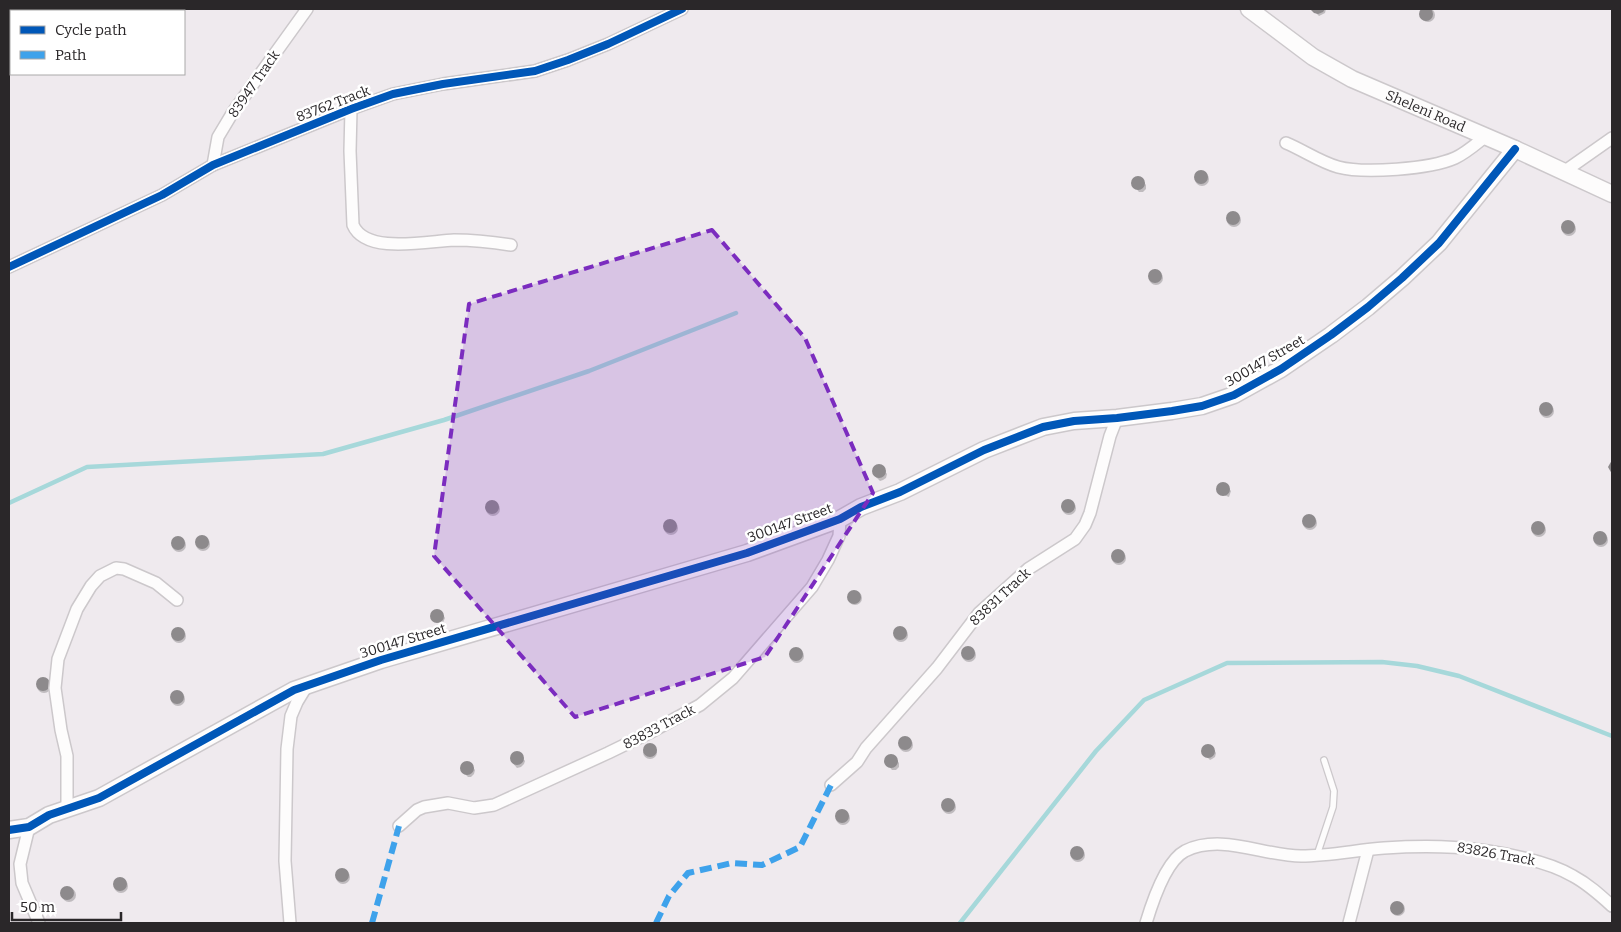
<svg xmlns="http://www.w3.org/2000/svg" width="1621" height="932" font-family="Bitter,serif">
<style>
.shadow{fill:#0003}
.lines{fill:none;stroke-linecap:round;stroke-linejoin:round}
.stream{stroke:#a6d8da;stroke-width:4.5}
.building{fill:#8d8a8c}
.lane-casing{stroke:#ccc8cb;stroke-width:8}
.street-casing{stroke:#ccc8cb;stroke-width:14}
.secondary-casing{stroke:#ccc8cb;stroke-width:19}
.lane{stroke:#fdfcfc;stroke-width:5.5}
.street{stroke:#fdfcfc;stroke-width:11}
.secondary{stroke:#fdfcfc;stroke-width:16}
.quiet{stroke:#3ea2eb;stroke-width:6;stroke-dasharray:12 6;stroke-linecap:butt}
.cycleway-casing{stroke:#fff;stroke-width:11}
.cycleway{stroke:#0057b8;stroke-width:8}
.marked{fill:#7b2cbf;fill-opacity:0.2;stroke:#7b2cbf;stroke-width:4;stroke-dasharray:10 6;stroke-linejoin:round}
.labels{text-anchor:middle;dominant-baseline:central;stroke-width:5;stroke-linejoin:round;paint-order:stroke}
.street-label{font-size:14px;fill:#2a2729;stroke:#fff}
</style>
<rect width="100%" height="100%" fill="#efeaee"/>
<!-- shadow -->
<g class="shadow">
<circle cx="1428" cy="15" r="7"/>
<path d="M1312 9H1326L1325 13 1319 16Z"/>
<circle cx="1202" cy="179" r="7"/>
<path d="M1137 177H1140L1146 185V189L1143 192H1139L1133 185 1134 179Z"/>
<circle cx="1234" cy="220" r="7"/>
<circle cx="1569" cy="229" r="7"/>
<circle cx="1156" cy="278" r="7"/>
<circle cx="1547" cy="411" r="7"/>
<path d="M877 466H881L887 474 886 478 883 480 880 481 873 474 874 468Z"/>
<path d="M1221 483 1225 484 1231 491 1229 497 1218 493 1217 489Z"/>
<circle cx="1069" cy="508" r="7"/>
<circle cx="493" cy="509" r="7"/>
<circle cx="1310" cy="523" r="7"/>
<circle cx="671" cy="528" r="7"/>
<circle cx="1539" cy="530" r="7"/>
<circle cx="1601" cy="540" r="7"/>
<circle cx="203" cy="544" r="7"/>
<circle cx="179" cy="545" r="7"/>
<circle cx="1119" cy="558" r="7"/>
<circle cx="855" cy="598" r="7"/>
<path d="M436 610 441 611 445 618 442 625 432 618 433 612Z"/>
<circle cx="901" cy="635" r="7"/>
<circle cx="179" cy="636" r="7"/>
<circle cx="969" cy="655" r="7"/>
<circle cx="797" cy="656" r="7"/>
<circle cx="44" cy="686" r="7"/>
<circle cx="178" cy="699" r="7"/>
<circle cx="906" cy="745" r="7"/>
<path d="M1206 745 1212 746 1216 753 1215 757 1212 759 1210 760 1202 752V749Z"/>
<circle cx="650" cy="752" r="7"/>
<path d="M515 752 519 753 525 761 524 764 521 767 517 768 511 761 512 755Z"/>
<path d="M890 755H893L899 763V767L896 770H892L886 763 887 757Z"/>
<path d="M465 762H469L475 770 474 774 471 777H468L461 770 462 764Z"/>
<circle cx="949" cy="807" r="7"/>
<circle cx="843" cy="818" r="7"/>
<circle cx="1078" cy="855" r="7"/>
<circle cx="343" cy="877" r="7"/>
<circle cx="121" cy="886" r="7"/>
<circle cx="69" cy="895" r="7"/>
<circle cx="1398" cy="909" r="7"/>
</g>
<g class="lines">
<!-- stream -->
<g class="stream">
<path d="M9 503 87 467 323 454 444 420 589 371 736 313"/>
<path d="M960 923 1096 751 1144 700 1227 663 1382 662 1417 666 1459 676 1612 736"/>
</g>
</g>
<!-- building -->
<g class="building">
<circle cx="1426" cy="14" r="7"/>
<path d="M1310 9H1325L1323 12 1318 14 1314 13Z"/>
<circle cx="1201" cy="177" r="7"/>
<circle cx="1138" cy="183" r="7"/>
<circle cx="1233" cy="218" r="7"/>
<circle cx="1568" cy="227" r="7"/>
<circle cx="1155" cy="276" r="7"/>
<circle cx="1546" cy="409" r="7"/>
<path d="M1612 460V474L1608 467Z"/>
<circle cx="879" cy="471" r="7"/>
<circle cx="1223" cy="489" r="7"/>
<circle cx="1068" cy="506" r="7"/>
<circle cx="492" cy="507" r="7"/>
<circle cx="1309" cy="521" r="7"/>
<circle cx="670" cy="526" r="7"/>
<circle cx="1538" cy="528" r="7"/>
<circle cx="1600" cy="538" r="7"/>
<circle cx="202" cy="542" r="7"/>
<circle cx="178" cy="543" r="7"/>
<circle cx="1118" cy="556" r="7"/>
<circle cx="854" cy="597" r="7"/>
<circle cx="437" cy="616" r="7"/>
<circle cx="900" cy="633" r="7"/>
<circle cx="178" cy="634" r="7"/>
<circle cx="968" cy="653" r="7"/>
<circle cx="796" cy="654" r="7"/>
<circle cx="43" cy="684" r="7"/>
<circle cx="177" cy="697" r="7"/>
<circle cx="905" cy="743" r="7"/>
<circle cx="650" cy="750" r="7"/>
<circle cx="1208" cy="751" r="7"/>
<circle cx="517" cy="758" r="7"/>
<circle cx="891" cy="761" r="7"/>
<circle cx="467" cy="768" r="7"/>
<circle cx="948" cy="805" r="7"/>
<circle cx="842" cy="816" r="7"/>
<circle cx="1077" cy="853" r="7"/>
<circle cx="342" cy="875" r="7"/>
<circle cx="120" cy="884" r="7"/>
<circle cx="67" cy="893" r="7"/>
<circle cx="1397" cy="908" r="7"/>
</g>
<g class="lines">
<defs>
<path id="lane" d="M1317 855 1333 807 1334 791 1324 760"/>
<g id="street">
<path d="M351 109 350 151 353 225C366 255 428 241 454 240 473 240 492 242 511 245"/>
<path d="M1286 143C1303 150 1320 162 1338 167 1364 174 1430 169 1455 158 1466 153 1476 144 1486 136"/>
<path d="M213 165 218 137 233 112 307 9"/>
<path d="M1565 171 1612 138"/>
<path d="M9 267 162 195 213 165 351 109 393 94 443 84 535 71 568 60 608 44 682 9"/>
<path d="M831 785 857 762 866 748 937 668 979 613 1028 569 1075 539 1085 525 1090 513 1110 436 1117 418"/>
<path d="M67 810V756L61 730 55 688 58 659 77 609 91 586 100 576 116 568 124 569 156 583 177 600"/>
<path d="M399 826 417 810 424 807 448 803 474 808 494 805 608 753 649 733 700 705 733 678 812 587 828 560 839 536 840 519"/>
<path d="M29 827 20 864 22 883 39 923"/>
<path d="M290 923 285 861 287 749 291 716 297 702 308 684"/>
<path d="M1146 923C1152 903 1166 861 1185 851 1222 833 1263 856 1301 856 1329 856 1357 850 1384 848 1432 845 1477 846 1524 858 1541 862 1558 867 1573 876 1588 884 1600 895 1612 906"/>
<path d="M1349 923 1368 850"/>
</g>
<g id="secondary">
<path id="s1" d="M1249 9 1313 57 1352 79 1515 149 1612 194"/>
<path d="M9 830 29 827 49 815 99 798 294 690 381 660 747 553 840 519 861 507 900 492 984 450 1043 427 1074 421 1117 418 1172 411 1202 406 1234 395 1281 369 1331 335 1368 307 1402 278 1439 243 1515 149"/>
</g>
</defs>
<!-- lane casing -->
<use href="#lane" class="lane-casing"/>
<!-- street casing -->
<use href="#street" class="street-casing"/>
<!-- secondary casing -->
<use href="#secondary" class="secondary-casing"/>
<!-- lane -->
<use href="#lane" class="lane"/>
<!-- street -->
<use href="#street" class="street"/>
<!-- secondary -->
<use href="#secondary" class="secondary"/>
<!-- quiet -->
<g class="quiet">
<path d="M372 923 399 826"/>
<path d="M656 923 669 896 688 873 732 863 762 865 800 847 831 785"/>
</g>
<defs>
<g id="cycleway">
<path d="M9 267 162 195 213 165 351 109 393 94 443 84 535 71 568 60 608 44 682 9"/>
<path d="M9 830 29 827 49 815 99 798 294 690 381 660 747 553 840 519 861 507 900 492 984 450 1043 427 1074 421 1117 418 1172 411 1202 406 1234 395 1281 369 1331 335 1368 307 1402 278 1439 243 1515 149"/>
</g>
</defs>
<!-- cycleway casing -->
<use href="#cycleway" class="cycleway-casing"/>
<!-- cycleway -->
<use href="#cycleway" class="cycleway"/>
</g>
<!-- marked area -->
<path class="marked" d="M712 230 805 338 873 493 765 657 575 717 434 556 469 304Z"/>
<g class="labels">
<!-- street labels -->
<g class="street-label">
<text transform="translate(254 84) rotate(-55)">83947 Track</text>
<text transform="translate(333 104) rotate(-21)">83762 Track</text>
<text stroke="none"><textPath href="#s1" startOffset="205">Sheleni Road</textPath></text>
<text transform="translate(1265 361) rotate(-30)">300147 Street</text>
<text transform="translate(790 523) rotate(-20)">300147 Street</text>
<text transform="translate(1000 597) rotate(-43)">83831 Track</text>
<text transform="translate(403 641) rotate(-17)">300147 Street</text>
<text transform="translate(659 727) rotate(-28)">83833 Track</text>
<text transform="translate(1496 854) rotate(10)">83826 Track</text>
</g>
</g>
<!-- border -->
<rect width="1621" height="932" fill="none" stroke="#2a2729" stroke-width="20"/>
<!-- legend -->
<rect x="10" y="10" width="175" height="65" fill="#ffffff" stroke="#aaa9a9"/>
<rect x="20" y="26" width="25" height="8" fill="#0057b8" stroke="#aaa9a9"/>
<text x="55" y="35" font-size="15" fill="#2a2729">Cycle path</text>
<rect x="20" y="51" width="25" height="8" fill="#3ea2eb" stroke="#aaa9a9"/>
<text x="55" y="60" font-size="15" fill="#2a2729">Path</text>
<!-- scale -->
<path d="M12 912v8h109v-8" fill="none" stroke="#2a2729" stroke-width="2.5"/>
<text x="20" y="912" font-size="15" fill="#2a2729" stroke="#ffffff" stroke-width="4" paint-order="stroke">50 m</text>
</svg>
